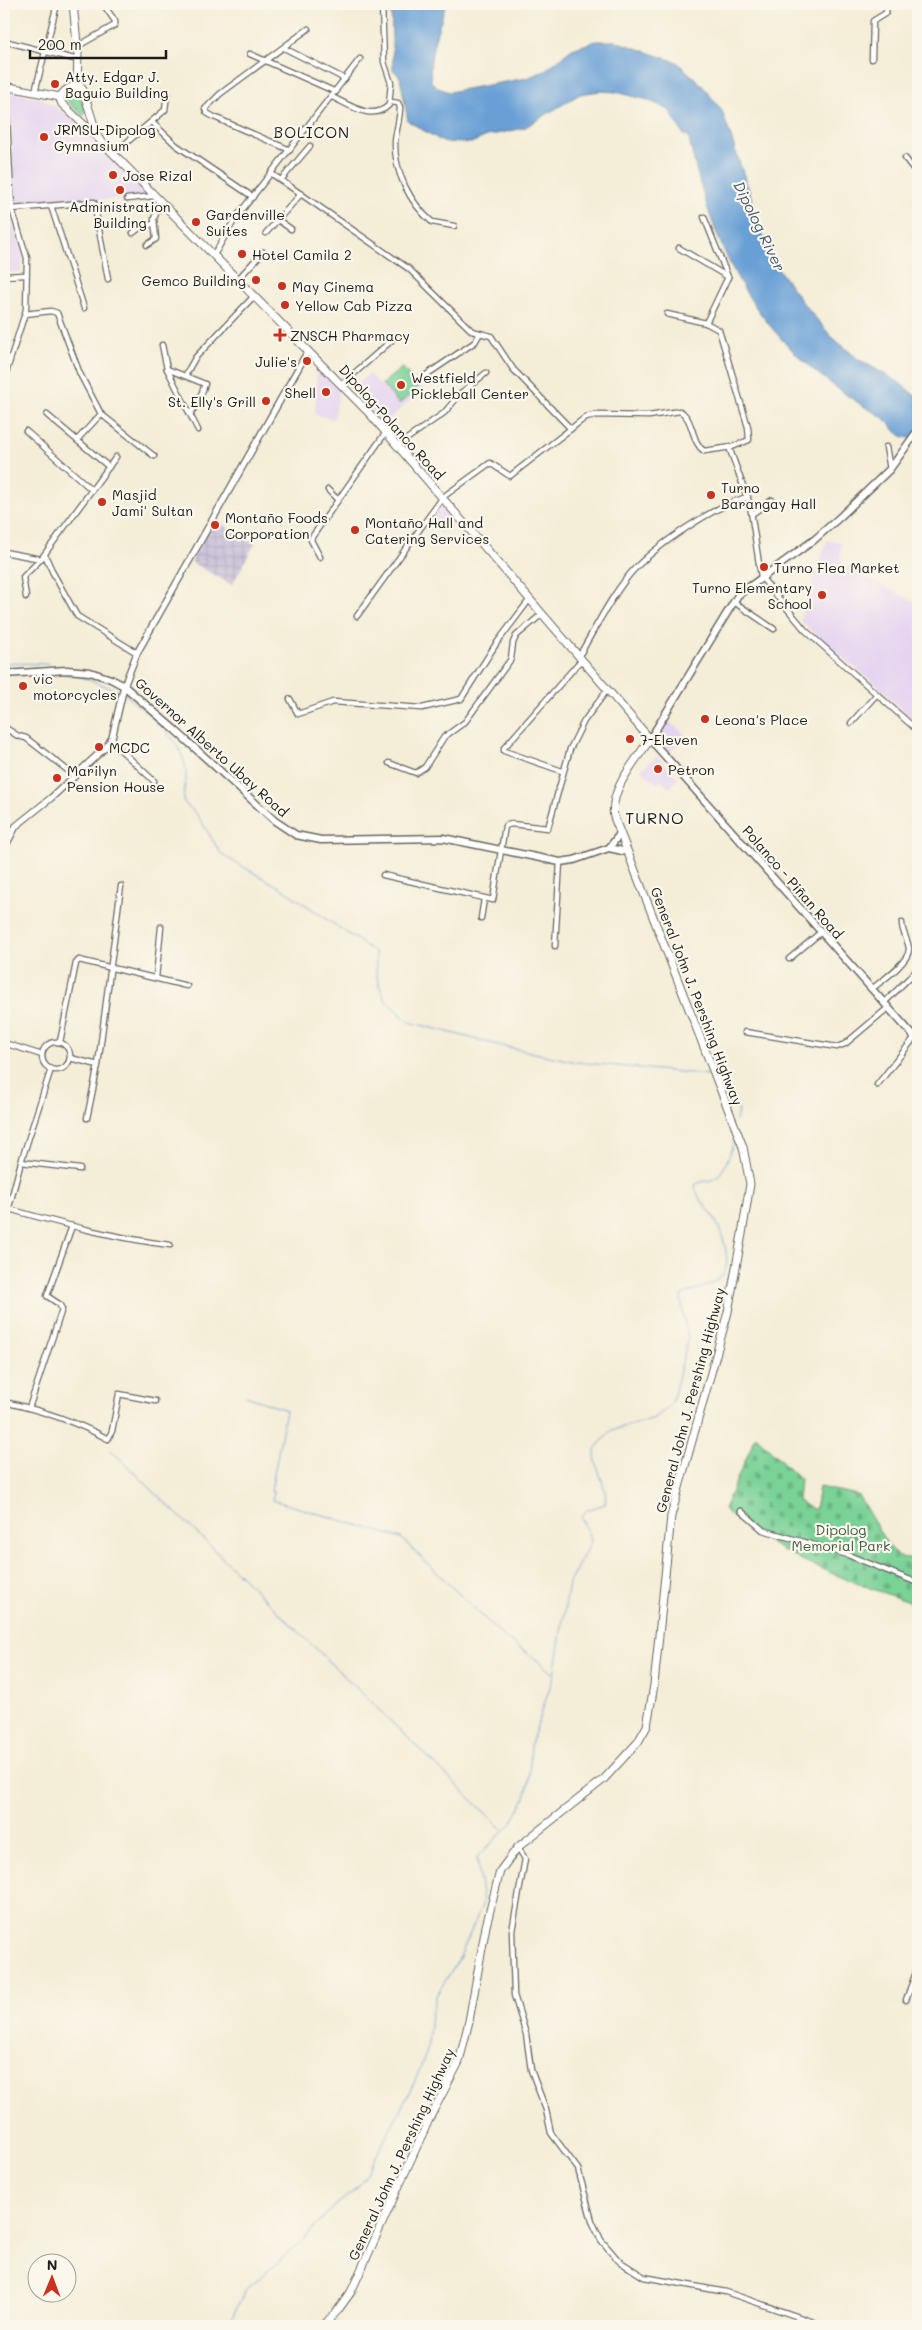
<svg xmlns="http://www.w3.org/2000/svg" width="922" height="2330" font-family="Mali,sans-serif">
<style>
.built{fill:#e5d3f1}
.industrial{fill:url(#industrial-grid)}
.grass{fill:url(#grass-dots);stroke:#4b775a}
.cemetery{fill:url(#cemetery-stones);stroke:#4b775a}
.garden{fill:#7ad297;stroke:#4b775a}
.water{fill:#679fd5;stroke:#425e78}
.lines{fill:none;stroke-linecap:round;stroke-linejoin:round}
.stream{stroke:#679fd5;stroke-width:1}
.minor-casing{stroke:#68655d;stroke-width:7}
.tertiary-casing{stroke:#68655d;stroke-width:8}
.secondary-casing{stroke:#68655d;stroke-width:9}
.primary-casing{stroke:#68655d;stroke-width:9}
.trunk-casing{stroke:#68655d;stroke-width:9}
.minor{stroke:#fff;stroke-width:4.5}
.tertiary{stroke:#fff;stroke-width:5.5}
.secondary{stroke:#fff;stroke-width:6}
.primary{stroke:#fff;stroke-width:7}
.trunk{stroke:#fff;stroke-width:7}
.poi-dot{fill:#c8321e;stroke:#fbf7ec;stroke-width:2}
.labels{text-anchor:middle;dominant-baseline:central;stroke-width:4.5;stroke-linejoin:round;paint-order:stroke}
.poi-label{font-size:14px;fill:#1c1c1c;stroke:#fbf7ec;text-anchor:start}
.street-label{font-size:14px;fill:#1c1c1c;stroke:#fbf7ec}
.park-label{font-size:14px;fill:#3d5c47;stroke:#fbf7ec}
.neighbourhood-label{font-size:15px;letter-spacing:1px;fill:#1c1c1c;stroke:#fbf7ec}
.water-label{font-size:15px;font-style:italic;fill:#3e576f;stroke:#fbf7ec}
.quarter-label{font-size:16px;letter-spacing:1px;fill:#1c1c1c;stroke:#fbf7ec}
</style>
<defs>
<pattern id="industrial-grid" width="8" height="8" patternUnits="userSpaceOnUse" patternTransform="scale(1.25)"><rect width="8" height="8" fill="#c7c0d9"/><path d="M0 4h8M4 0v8" fill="none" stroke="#aaa4ba"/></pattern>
<pattern id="grass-dots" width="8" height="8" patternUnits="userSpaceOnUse" patternTransform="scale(1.25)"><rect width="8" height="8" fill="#7ad297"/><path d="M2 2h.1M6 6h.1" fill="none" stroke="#69b482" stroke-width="1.8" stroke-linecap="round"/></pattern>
<pattern id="cemetery-stones" width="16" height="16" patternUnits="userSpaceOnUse" patternTransform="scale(1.25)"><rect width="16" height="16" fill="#7ad297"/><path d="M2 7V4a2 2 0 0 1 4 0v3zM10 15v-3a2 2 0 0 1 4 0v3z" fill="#69b482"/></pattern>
</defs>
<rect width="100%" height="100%" fill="#fbf7ec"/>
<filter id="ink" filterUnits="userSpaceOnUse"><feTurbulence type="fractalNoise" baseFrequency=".02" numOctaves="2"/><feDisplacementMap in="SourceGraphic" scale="10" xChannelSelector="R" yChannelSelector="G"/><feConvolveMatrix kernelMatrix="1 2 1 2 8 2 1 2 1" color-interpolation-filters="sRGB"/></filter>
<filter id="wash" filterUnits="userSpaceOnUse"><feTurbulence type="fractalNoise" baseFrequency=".0096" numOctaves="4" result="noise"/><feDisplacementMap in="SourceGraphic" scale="20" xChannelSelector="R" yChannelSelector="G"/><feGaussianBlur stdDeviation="1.12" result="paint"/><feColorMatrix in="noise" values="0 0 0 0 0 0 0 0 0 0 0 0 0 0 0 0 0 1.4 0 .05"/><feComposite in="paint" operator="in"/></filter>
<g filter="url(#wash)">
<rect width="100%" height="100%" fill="#f4edd7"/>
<!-- built -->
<g class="built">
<path d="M8 91 43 99 78 122 150 196 16 206Z"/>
<path d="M4 108 10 218 23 255 21 272 4 273Z"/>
<path d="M321 366 342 389 339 391 334 419 315 415 317 369Z"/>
<path d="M402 367 423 389 383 424 352 389 369 374 380 385Z"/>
<path d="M441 503H444L453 513 441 534 428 520Z"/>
<path d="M827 541 842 543 840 563 918 604V725L877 685 829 647 800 620Z"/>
<path d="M668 721 685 734 669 753 656 738Z"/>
<path d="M657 756 678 779 669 788 661 781 658 784 641 770Z"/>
</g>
<!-- industrial -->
<path class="industrial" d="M214 520 255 543 232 585 191 562Z"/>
<!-- grass -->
<path class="grass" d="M73 91 79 92 86 113 83 116 65 100 66 95Z"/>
<!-- cemetery -->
<path class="cemetery" d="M756 1436 800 1479 798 1501 815 1510 819 1487 858 1495 887 1544 899 1557 918 1559V1605C853 1582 775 1557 724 1509Z"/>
<!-- garden -->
<path class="garden" d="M402 368 420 386 399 404 382 384Z"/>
<!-- water -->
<path class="water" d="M391 4H446C438 31 428 52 431 81L438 88 449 92 527 78 544 71 572 49 596 41H615L677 62 701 84 722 111 750 193 757 222 779 270 803 303 831 336 858 359 897 381 918 398V440C913 438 904 438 900 435 895 432 891 425 887 421 882 416 874 412 868 409 756 339 716 261 688 135H684L669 110 648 100 616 92 600 91 580 94 524 128 487 136 471 143 443 142 408 121 400 77 393 70Z"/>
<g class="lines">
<!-- stream -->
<g class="stream">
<path d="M4 663 48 664"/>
<path d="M65 674 79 676 121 692"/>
<path d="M124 694C149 714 183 738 186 772 187 782 182 792 184 803L196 813 222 855 281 888 375 952 377 977 385 1000 409 1022 498 1045 576 1062 710 1075"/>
<path d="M720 1076H725L738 1110 736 1121"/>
<path d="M246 1396 286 1410 271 1491 274 1492 272 1500 401 1538 505 1638 537 1660 553 1674"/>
<path d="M111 1450 503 1830"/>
<path d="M232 2326 233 2315 245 2291 302 2241 334 2206 354 2192 368 2172 415 2081 427 2051 431 2014 436 1996 460 1957 483 1903 477 1857 511 1824 525 1798 529 1782 531 1744 554 1675 569 1583 591 1541 581 1516 587 1510 605 1504C609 1485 593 1469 595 1449L612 1430 652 1419 663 1412 672 1403 688 1338 681 1302 682 1295C693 1290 712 1286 721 1277 734 1264 722 1232 714 1218 708 1207 695 1197 695 1185 702 1180 708 1182 714 1179 725 1174 732 1147 735 1136"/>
</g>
</g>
</g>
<g filter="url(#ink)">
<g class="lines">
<defs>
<g id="minor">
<path d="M4 41 78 60"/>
<path d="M78 46 115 25V21L103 4"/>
<path d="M284 48 345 79"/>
<path d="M250 54 336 92"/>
<path d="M872 59 873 21 886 13 887 4"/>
<path d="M35 92 57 4"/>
<path d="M332 97C350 105 372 122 389 105L391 83 384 62 382 4"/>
<path d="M391 102 398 103 400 107C400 119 396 130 395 142 394 172 410 203 432 222L454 226"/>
<path d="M152 122 176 145 253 197"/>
<path d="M290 150 214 117 207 113 205 109 220 94 308 29"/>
<path d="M113 154 165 110 167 94"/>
<path d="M905 158 918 175"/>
<path d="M272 174 409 269 472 331 491 336 513 369 571 429"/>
<path d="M281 180 310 146"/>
<path d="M127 199 154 196"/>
<path d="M51 206 84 308"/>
<path d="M12 209 94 202 108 279"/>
<path d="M704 217 728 277"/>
<path d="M278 220 291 229"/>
<path d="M133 233 142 226 154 224"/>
<path d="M266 233 301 194"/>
<path d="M147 245 156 239 154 219 160 202"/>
<path d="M679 248 728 277 706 323"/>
<path d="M214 255 235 219 360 59"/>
<path d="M4 276 25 275"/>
<path d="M238 279 263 252"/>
<path d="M25 314 51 311 57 313 80 374 101 414 154 456"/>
<path d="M162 345 167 369 198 430"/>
<path d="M167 369 185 376 195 358 254 296"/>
<path d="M426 375 475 342 479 335"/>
<path d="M185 376 205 384 198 403 190 414"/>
<path d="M4 379 26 310 27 258 12 209 5 86"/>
<path d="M341 385 391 341"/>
<path d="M47 415 109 467"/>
<path d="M26 431 92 490"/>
<path d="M77 440 101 414"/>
<path d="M398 445 444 413 461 393 486 373"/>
<path d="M729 447 750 505 761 577 805 630 918 731"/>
<path d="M886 447 890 469"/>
<path d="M328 490 338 500"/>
<path d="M752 514 772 500"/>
<path d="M4 552 41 559 116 457"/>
<path d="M45 555 53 573 77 616 137 653"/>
<path d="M320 557 311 540 312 537 386 432"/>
<path d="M26 597 23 577 41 559"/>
<path d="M734 602 774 629"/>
<path d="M357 616 443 497 490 463 510 476 586 417 595 415 649 416 680 411C694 419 691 442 704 451L732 447 749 440 748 427 719 330 706 323 667 314"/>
<path d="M579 656C595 629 610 598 630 574 652 548 715 505 748 497"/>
<path d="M290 699 298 714 333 702 422 708 461 699 496 644 530 599"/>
<path d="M851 723 877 694"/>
<path d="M4 727 18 736 26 738 75 776"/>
<path d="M110 740 154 781"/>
<path d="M389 763 416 773 425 767 444 737 465 722 511 659 513 643 516 636 542 614"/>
<path d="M562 771 504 751V748L582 659"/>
<path d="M383 875 493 900 505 826 511 824 548 828 570 749 584 721 608 689"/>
<path d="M481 918 484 899"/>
<path d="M555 946 560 862"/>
<path d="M789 959 821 932"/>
<path d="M156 978 161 927"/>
<path d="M873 988C883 980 909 962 909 949 908 939 902 933 902 923"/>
<path d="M885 1002 918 969"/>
<path d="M745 1032 837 1047 845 1044 889 1007"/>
<circle cx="56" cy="1056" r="14"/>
<path d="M60 1042 76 963 79 960 187 986"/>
<path d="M4 1043 42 1055"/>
<path d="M70 1058 98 1065"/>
<path d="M877 1085 915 1037"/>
<path d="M87 1118 98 1065 121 886"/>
<path d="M21 1162 80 1169"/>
<path d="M9 1209C62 1224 115 1238 170 1245"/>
<path d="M4 1226 21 1162 51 1069"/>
<path d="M4 1402C41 1410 75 1421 108 1439L112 1431 119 1394 155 1401"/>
<path d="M29 1408 62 1309 59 1304 47 1296 72 1226"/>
<path d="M741 1511 763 1530 848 1555 918 1583"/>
<path d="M518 1847 525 1859 512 1931 514 1995 526 2034 531 2070 546 2110 551 2133 578 2169 592 2221 601 2240 619 2261 644 2277 726 2292 825 2326"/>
<path d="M906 2000 918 1967"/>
</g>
<path id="tertiary" d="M4 849 16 826 51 798 107 746 112 738 124 686 137 653 308 351"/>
<g id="secondary">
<path d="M918 430 890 469 841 516 814 540 738 595 650 739 918 1041"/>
<path d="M4 674 67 670 90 672 111 679 124 686 175 730 275 821 296 835 321 840 443 838 560 862 574 860 609 848 619 835"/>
<path d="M609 848 627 852"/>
</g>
<path id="primary" d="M4 86 60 97"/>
<g id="trunk">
<path d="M73 4 78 53 77 86"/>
<path d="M98 138 83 90 80 86C71 85 62 91 60 99L62 104 98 138 370 414 650 739C636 761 609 789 614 817L743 1147 750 1184 742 1234 728 1312 671 1516 654 1685 647 1726 638 1742 604 1779 518 1847 500 1871 486 1926 469 2021 459 2062 431 2115 351 2292 338 2310 323 2326"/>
</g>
</defs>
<!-- minor casing -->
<use href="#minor" class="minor-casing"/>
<!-- tertiary casing -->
<use href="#tertiary" class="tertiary-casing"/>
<!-- secondary casing -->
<use href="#secondary" class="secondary-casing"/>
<!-- primary casing -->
<use href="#primary" class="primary-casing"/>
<!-- trunk casing -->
<use href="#trunk" class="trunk-casing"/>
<!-- minor -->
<use href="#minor" class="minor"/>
<!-- tertiary -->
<use href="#tertiary" class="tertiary"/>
<!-- secondary -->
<use href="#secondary" class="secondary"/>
<!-- primary -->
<use href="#primary" class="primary"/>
<!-- trunk -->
<use href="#trunk" class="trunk"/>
</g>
</g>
<!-- markers -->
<g class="poi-dot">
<circle cx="55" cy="84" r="5"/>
<circle cx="44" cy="137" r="5"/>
<circle cx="113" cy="175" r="5"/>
<circle cx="120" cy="190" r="5"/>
<circle cx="196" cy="222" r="5"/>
<circle cx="242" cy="254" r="5"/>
<circle cx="256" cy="280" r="5"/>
<circle cx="282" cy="286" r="5"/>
<circle cx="285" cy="305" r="5"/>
<path d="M277.5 327.5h5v5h5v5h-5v5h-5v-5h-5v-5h5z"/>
<circle cx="307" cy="361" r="5"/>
<circle cx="401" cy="385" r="5"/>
<circle cx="326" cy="392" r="5"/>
<circle cx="266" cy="401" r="5"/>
<circle cx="711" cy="495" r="5"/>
<circle cx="102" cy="502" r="5"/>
<circle cx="215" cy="525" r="5"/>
<circle cx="355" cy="530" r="5"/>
<circle cx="764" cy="567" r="5"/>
<circle cx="822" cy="595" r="5"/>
<circle cx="23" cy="686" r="5"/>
<circle cx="705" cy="719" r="5"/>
<circle cx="630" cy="739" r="5"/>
<circle cx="99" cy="747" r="5"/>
<circle cx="658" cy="769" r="5"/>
<circle cx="57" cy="778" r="5"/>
</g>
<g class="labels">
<!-- poi labels -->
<g class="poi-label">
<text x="65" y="76">Atty. Edgar J.<tspan x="65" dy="16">Baguio Building</tspan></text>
<text x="54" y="129">JRMSU-Dipolog<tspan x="54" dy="16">Gymnasium</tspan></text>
<text x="123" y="175">Jose Rizal</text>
<text x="120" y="206" text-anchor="middle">Administration<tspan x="120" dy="16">Building</tspan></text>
<text x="206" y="214">Gardenville<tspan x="206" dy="16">Suites</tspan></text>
<text x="252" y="254">Hotel Camila 2</text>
<text x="246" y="280" text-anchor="end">Gemco Building</text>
<text x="292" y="286">May Cinema</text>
<text x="295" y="305">Yellow Cab Pizza</text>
<text x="290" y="335">ZNSCH Pharmacy</text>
<text x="297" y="361" text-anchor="end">Julie's</text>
<text x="411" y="377">Westfield<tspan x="411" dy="16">Pickleball Center</tspan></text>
<text x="316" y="392" text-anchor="end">Shell</text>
<text x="256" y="401" text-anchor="end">St. Elly's Grill</text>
<text x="721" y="487">Turno<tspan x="721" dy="16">Barangay Hall</tspan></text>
<text x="112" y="494">Masjid<tspan x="112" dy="16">Jami' Sultan</tspan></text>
<text x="225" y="517">Montaño Foods<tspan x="225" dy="16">Corporation</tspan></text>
<text x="365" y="522">Montaño Hall and<tspan x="365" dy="16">Catering Services</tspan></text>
<text x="774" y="567">Turno Flea Market</text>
<text x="812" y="587" text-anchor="end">Turno Elementary<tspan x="812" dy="16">School</tspan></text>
<text x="33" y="678">vic<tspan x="33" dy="16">motorcycles</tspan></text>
<text x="715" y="719">Leona's Place</text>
<text x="640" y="739">7-Eleven</text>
<text x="109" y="747">MCDC</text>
<text x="668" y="769">Petron</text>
<text x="67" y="770">Marilyn<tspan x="67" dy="16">Pension House</tspan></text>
</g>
<!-- street labels -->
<g class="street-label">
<text transform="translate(392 422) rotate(48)">Dipolog-Polanco Road</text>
<text transform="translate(212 747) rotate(42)">Governor Alberto Ubay Road</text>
<text transform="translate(793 882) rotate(49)">Polanco - Piñan Road</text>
<text transform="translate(697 996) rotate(69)">General John J. Pershing Highway</text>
<text transform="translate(690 1400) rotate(-75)">General John J. Pershing Highway</text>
<text transform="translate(401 2154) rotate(-65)">General John J. Pershing Highway</text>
</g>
<!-- park labels -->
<g class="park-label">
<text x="841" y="1529">Dipolog<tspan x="841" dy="16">Memorial Park</tspan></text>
</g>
<!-- neighbourhood labels -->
<g class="neighbourhood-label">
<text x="312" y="132">BOLICON</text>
</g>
<!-- water labels -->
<g class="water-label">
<text transform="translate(760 226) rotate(64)">Dipolog River</text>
</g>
<!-- quarter labels -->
<g class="quarter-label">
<text x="655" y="817">TURNO</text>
</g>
</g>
<!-- margin -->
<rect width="922" height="2330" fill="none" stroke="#fbf7ec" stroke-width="20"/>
<!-- north arrow -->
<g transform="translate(52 2278) rotate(1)"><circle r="24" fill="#fbf7ec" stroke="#a29f99"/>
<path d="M0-4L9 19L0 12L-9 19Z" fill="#c8321e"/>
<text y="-8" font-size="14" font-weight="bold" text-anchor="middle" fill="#1c1c1c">N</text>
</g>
<!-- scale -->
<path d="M30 50v8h136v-8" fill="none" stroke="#1c1c1c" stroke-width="2.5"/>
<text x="38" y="50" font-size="15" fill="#1c1c1c" stroke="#fbf7ec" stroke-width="4" paint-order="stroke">200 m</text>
</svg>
